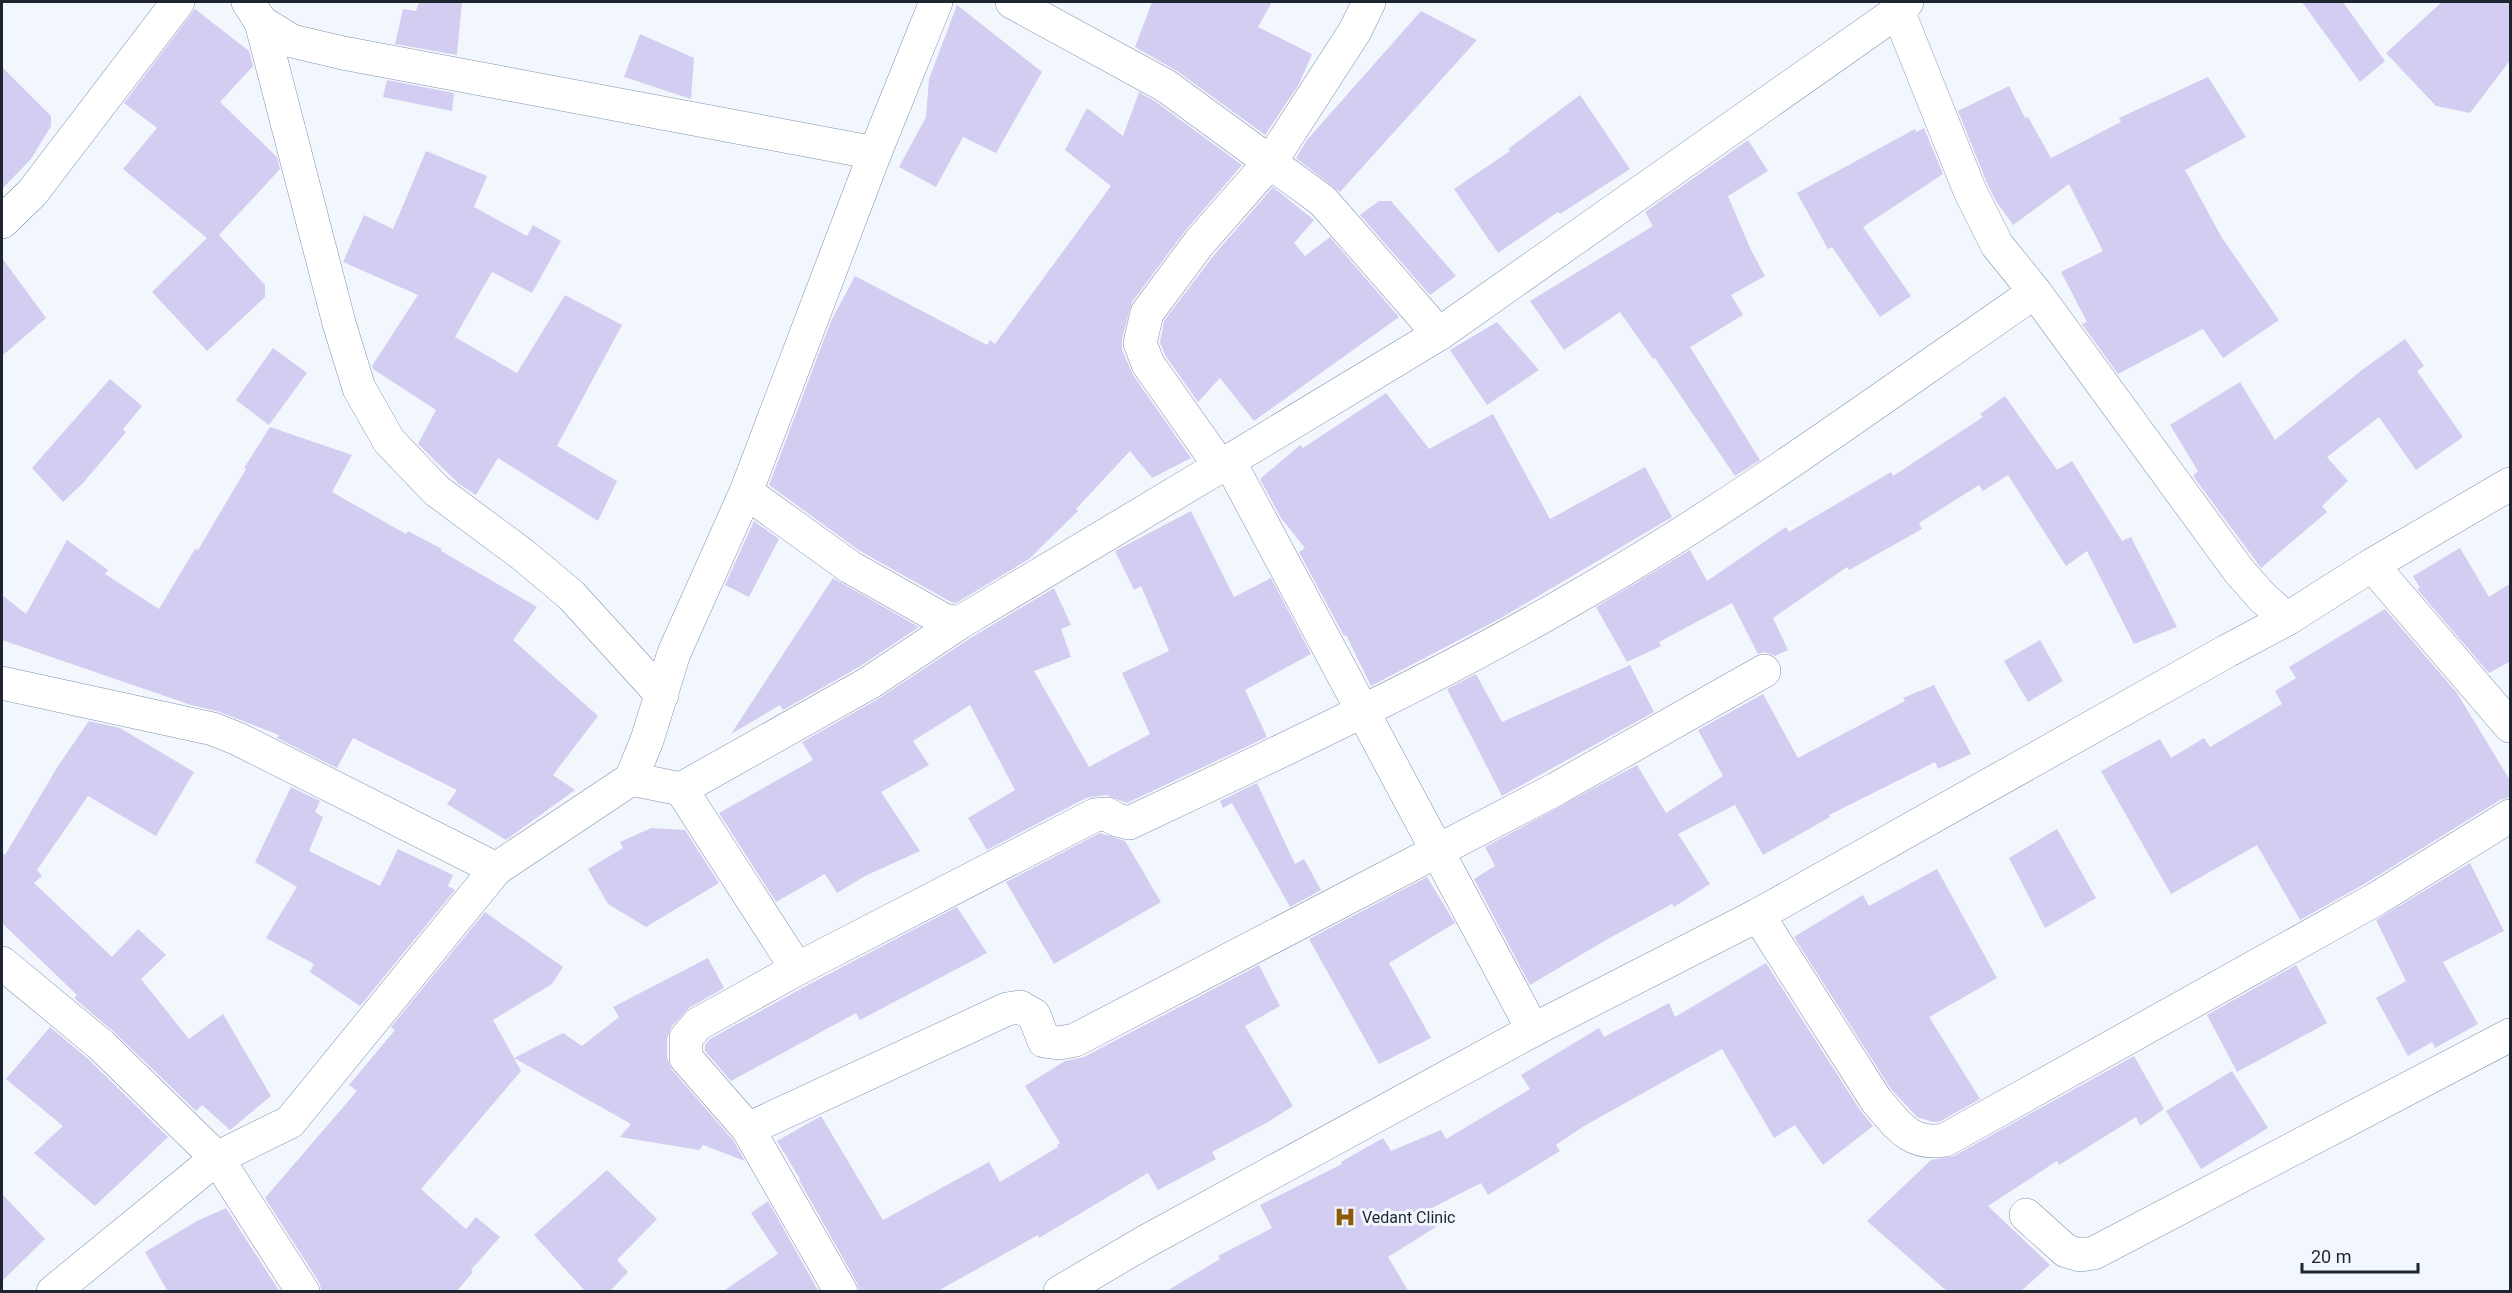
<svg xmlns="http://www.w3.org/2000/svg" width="2512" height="1293" font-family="Roboto,sans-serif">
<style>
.building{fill:#d3cef1}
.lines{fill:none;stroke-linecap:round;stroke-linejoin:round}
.minor-casing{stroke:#7f93af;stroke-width:34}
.secondary-casing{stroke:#7f93af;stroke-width:34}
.minor{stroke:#fff;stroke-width:33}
.secondary{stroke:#fff;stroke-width:33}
.labels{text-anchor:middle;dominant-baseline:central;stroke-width:6;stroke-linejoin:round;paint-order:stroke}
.poi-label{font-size:16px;fill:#1d2530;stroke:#f2f6fd;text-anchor:start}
</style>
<rect width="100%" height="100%" fill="#f2f6fd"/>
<!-- building -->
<g class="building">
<path d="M419 2H462L457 55 395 44 403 9 416 11Z"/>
<path d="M1152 2H1272L1258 27 1312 54 1299 84 1265 135 1177 71 1135 47Z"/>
<path d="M2302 2H2343L2385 61 2360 82Z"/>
<path d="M2442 2H2511V59L2470 113 2436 106 2386 53Z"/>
<path d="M957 5 1042 72 996 153 963 137 936 187 899 167 926 117 929 79Z"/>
<path d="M195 9 249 51 253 66 220 102 277 157 280 169 219 235 265 285V297L207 351 152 292 207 238 123 169 157 128 124 103Z"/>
<path d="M1421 11 1477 40 1340 192 1296 158 1307 140Z"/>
<path d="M640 34 694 58 691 99 624 77Z"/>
<path d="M2 67 51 116V126L31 159 2 189Z"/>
<path d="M2208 77 2246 137 2185 170 2222 238 2279 320 2223 358 2203 329 2118 374 2082 324 2087 322 2061 272 2103 251 2069 184 2013 225 1996 201 1987 183 1958 111 2009 86 2025 118 2028 117 2051 158 2121 122 2119 118Z"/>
<path d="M387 80 454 93 452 111 383 97Z"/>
<path d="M1139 92 1156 102 1242 165 1185 231 1132 302 1122 339V350L1133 375 1191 458 1152 478 1130 451 1076 509 1078 511 1029 559 956 603 951 602 860 551 769 485 831 321 855 276 987 345 990 340 995 344 1111 186 1065 150 1087 108 1123 136Z"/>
<path d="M1580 95 1630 169 1560 214 1558 212 1498 253 1454 189 1510 151 1508 149Z"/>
<path d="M1924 128 1943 174 1863 227 1911 296 1880 317 1832 247 1828 249 1797 193 1915 129 1916 132Z"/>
<path d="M1748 140 1768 171 1728 196 1751 250 1765 276 1731 295 1743 315 1690 347 1760 460 1735 476 1655 358 1653 359 1620 312 1564 350 1530 301 1653 226 1645 212Z"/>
<path d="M426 151 487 176 474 207 527 236 533 225 561 241 532 293 492 272 455 337 517 373 565 295 622 325 557 446 617 481 598 521 498 458 476 495 459 484 418 444 436 410 373 369 372 366 418 295 343 262 364 215 393 229Z"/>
<path d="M1273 187 1314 220 1294 243 1305 256 1330 237 1399 317 1254 421 1220 378 1198 402 1165 355 1160 342 1164 321 1214 255Z"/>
<path d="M1379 201H1391L1456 276 1430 295 1360 215Z"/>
<path d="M2 258 46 318 2 356Z"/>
<path d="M1497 322 1539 370 1487 405 1450 350Z"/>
<path d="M2405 339 2424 366 2417 371 2463 437 2416 470 2379 417 2327 457 2348 481 2322 506 2327 512 2261 568 2193 476 2198 471 2170 425 2240 382 2275 440 2362 370Z"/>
<path d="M273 348 307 373 269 425 236 400Z"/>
<path d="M110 379 142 406 123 429 126 432 83 483 63 502 32 468Z"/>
<path d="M1386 393 1429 449 1493 414 1550 519 1645 467 1672 517 1501 618 1371 686 1346 635 1344 636 1299 552 1305 548 1281 518 1260 479 1300 445 1303 448Z"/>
<path d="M2005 396 2057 470 2072 461 2122 541 2131 537 2177 627 2134 644 2087 551 2066 566 2008 475 1983 491 1979 485 1919 523 1922 529 1849 570 1847 567 1773 618 1788 650 1775 656 1765 652 1758 654 1732 603 1659 642 1661 646 1627 662 1596 607 1690 550 1707 581 1786 527 1789 532 1891 472 1893 476 1983 417 1980 414Z"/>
<path d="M270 427 352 455 332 492 406 534 408 531 442 549 441 551 537 607 513 640 598 716 553 775 575 790 506 840 447 804 457 790 353 738 337 768 277 738 279 735 220 712 191 705 2 640V595L26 614 67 540 108 570 105 574 159 609 195 549 198 550 246 469 244 468Z"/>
<path d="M1191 511 1234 597 1271 578 1311 654 1245 690 1267 737 1127 803 1106 795 1086 798 987 850 968 818 1015 790 970 705 913 741 929 765 881 792 920 851 865 876 837 893 825 874 776 902 719 813 813 760 802 742 878 699 969 639 1054 588 1071 625 1061 629 1071 657 1034 671 1089 767 1150 734 1122 673 1169 651 1141 586 1134 590 1115 551Z"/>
<path d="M754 521 779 539 749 597 725 585Z"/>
<path d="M2460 548 2489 597 2511 583V661L2489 673 2417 589 2420 588 2413 576Z"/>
<path d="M833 578 919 627 859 667 783 710 780 705 731 734Z"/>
<path d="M2385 609 2457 693 2511 782V797L2500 800 2366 883 2300 920 2257 845 2171 894 2101 771 2160 739 2171 758 2204 738 2210 747 2282 704 2275 691 2296 678 2289 667Z"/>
<path d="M2040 640 2063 681 2028 702 2004 661Z"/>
<path d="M1630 665 1654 712 1502 796 1447 689 1476 674 1502 722Z"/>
<path d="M1934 685 1971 754 1938 769 1935 762 1829 815 1830 817 1763 855 1735 805 1678 834 1710 884 1674 907 1672 904 1606 940 1530 985 1474 879 1495 866 1485 847 1637 765 1666 813 1723 776 1698 730 1763 694 1798 758 1905 701 1903 698Z"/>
<path d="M89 721 120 728 194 772 156 836 88 796 37 870 42 876 34 883 112 957 138 929 166 955 141 979 189 1039 223 1014 271 1096 230 1130 202 1105 196 1111 114 1032 74 998 77 995 2 923V852L5 855 58 766Z"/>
<path d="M1257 783 1295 864 1304 859 1321 890 1290 907 1232 803 1223 808 1220 801Z"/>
<path d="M291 787 320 801 315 812 323 817 309 851 380 886 398 849 453 875 448 886 455 890 360 1006 310 972 314 964 266 938 297 887 255 862Z"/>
<path d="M651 828 685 830 719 883 646 927 608 904 588 869 623 848 620 842Z"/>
<path d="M2057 829 2096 898 2045 928 2009 858Z"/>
<path d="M1100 833 1125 841 1161 902 1054 964 1006 882Z"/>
<path d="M2470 863 2504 931 2443 962 2478 1024 2435 1048 2432 1042 2408 1056 2376 998 2406 981 2376 920Z"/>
<path d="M1937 869 1997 978 1929 1017 1980 1099 1939 1122H1933L1917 1117 1891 1089 1794 937 1863 895 1869 906Z"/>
<path d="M1427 877 1455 923 1389 963 1431 1038 1379 1064 1309 939Z"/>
<path d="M957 907 987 953 860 1020 856 1013 731 1081 705 1051V1045L710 1039 806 986Z"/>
<path d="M485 912 563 967 552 984 493 1020 514 1058 563 1033 582 1046 619 1017 613 1007 708 958 724 988 689 1008 672 1026 667 1038V1058L672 1070 733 1140 745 1161 703 1145 699 1150 620 1137 631 1124 514 1058 521 1071 421 1189 466 1229 476 1217 500 1237 471 1270 473 1272 456 1292H322L319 1282 265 1198 357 1091 349 1085 395 1030 391 1027Z"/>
<path d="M1766 963 1860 1110 1873 1126 1823 1165 1795 1125 1774 1138 1722 1049 1584 1126 1556 1145 1560 1151 1488 1195 1481 1183 1426 1211 1436 1227 1388 1257 1409 1292H1165L1220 1259 1218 1256 1272 1228 1260 1205 1342 1164 1341 1162 1383 1138 1391 1151 1441 1130 1446 1139 1530 1089 1521 1075 1599 1028 1604 1037 1669 1003 1675 1017Z"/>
<path d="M1259 965 1280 1006 1245 1026 1293 1106 1268 1122 1212 1152 1216 1159 1158 1190 1148 1173 1039 1238 1038 1235 936 1292H860L857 1283 799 1180 800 1179 777 1141 821 1116 883 1220 989 1162 1000 1182 1058 1147 1057 1145 1060 1143 1025 1086 1065 1061 1084 1057Z"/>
<path d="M2296 965 2327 1023 2237 1072 2207 1015Z"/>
<path d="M50 1027 88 1059 168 1137 95 1206 34 1153 63 1126 6 1079Z"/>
<path d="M2134 1056 2164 1109 2140 1126 2136 1117 2059 1165 2057 1161 1988 1206 2050 1265 2020 1292H1948L1867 1221 1931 1160 1954 1156Z"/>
<path d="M2232 1071 2268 1128 2201 1169 2166 1111Z"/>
<path d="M607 1170 657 1219 617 1260 628 1272 609 1292H586L534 1235Z"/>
<path d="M2 1194 45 1239 2 1281Z"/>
<path d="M768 1201 819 1292H722L778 1254 751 1213Z"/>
<path d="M226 1208 280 1292H168L145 1252 197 1221Z"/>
</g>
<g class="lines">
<defs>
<g id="minor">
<path d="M248 2 261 22 292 41 343 53 875 153"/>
<path d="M1012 2 1166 86 1323 201 1439 334"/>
<path d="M1898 11 1970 191 1997 245 2035 292 2239 571 2262 597 2287 619"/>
<path d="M261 22 339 323 359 388 389 441 437 491 522 554 571 595 662 695"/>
<path d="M2 222 32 193 178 2"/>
<path d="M1220 466 1148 364 1140 343 1147 313 1199 243 1271 161 1355 31 1369 2"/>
<path d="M746 492 850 567 944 620 959 623"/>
<path d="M2372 565 2510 726"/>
<path d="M2 683 213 729 238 739 496 869"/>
<path d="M631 779 681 789 869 683 959 623 1229 461"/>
<path d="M681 789 797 969"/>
<path d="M1758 915 1876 1100C1898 1125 1909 1146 1945 1140L2376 899 2510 816"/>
<path d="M2 963 101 1045 217 1158 303 1292"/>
<path d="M1533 1030 1229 461 1439 334 1898 11 1907 2"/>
<path d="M748 1129 1007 1009 1020 1007 1034 1015 1044 1041 1059 1043 1075 1040 1556 789 1764 671"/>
<path d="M2026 1215 2066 1251 2080 1255 2094 1253 2510 1035"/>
<path d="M53 1292 217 1158 290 1122 496 869 631 779 647 740 674 653 746 492 875 153 936 2"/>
<path d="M841 1292 748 1129 686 1058V1038L698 1024 797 969 1095 815 1107 814 1117 820 1129 823C1284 750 1439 678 1587 591 1742 501 1888 393 2035 292"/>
</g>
<path id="secondary" d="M1060 1292 1145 1242 1533 1030 1758 915 2227 651 2287 619 2372 565 2510 484"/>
</defs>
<!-- minor casing -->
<use href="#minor" class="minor-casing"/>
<!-- secondary casing -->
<use href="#secondary" class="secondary-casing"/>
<!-- minor -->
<use href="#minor" class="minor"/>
<!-- secondary -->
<use href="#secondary" class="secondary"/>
</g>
<!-- icons -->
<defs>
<symbol id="hospital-bare" viewBox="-9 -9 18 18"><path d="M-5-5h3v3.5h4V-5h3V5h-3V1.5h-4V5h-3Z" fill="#8e5a09" stroke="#f2f6fd" stroke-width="2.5" paint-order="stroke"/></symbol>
</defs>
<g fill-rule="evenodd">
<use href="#hospital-bare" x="1330" y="1202" width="30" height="30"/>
</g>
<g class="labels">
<!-- poi labels -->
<g class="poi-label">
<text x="1362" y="1217">Vedant Clinic</text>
</g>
</g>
<!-- border -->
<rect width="2512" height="1293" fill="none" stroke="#1d2530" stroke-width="6"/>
<!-- scale -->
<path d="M2302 1263v9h116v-9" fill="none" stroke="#1d2530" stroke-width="3"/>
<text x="2311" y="1263" font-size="18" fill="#1d2530" stroke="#f2f6fd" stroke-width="4.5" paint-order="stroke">20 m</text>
</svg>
